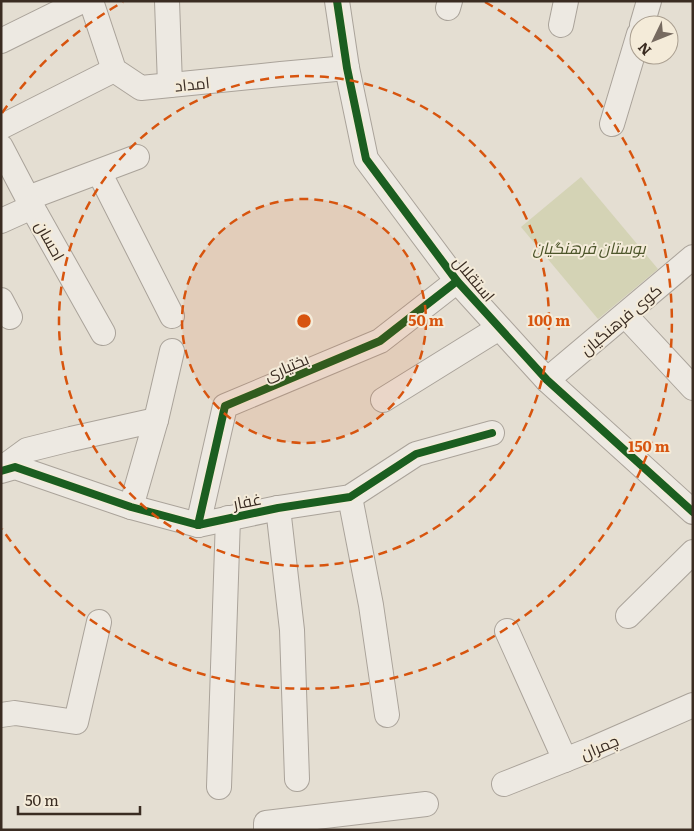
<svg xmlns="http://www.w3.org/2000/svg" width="694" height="831" font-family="Literata,Cairo,serif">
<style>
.green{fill:#d4d3b5}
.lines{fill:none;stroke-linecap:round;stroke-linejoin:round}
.minor-casing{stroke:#aaa39a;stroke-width:26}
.minor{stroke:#ede9e2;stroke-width:24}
.cycleway-casing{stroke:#f4ebd9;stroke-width:11}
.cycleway{stroke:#1b5e20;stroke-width:8}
.ring{fill:none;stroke:#d7540e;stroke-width:2.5;stroke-dasharray:9 6}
.labels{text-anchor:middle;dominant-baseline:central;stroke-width:4;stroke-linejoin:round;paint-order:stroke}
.street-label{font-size:16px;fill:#3a2c22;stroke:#f4ebd9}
.park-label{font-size:16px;font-style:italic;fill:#4c552a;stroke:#f4ebd9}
.centre{fill:#d7540e;stroke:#f4ebd9;stroke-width:2.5}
.ring-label{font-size:15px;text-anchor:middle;font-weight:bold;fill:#d7540e;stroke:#f4ebd9;stroke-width:4;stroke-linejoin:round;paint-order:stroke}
</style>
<rect width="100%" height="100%" fill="#e4ded2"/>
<!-- green -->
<path class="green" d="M581 177 658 269 598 319 521 227Z"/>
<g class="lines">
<defs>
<g id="minor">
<path d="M91 1 114 70 141 88 281 74 347 68"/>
<path d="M167 1 170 85"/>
<path d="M337 1 347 68 366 159 457 281 547 380 693 512"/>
<path d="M448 8 450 1"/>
<path d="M561 25 566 1"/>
<path d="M642 25 649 1"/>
<path d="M1 41 82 1"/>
<path d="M612 124 639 34"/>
<path d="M1 127 114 70"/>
<path d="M1 147 36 214 103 333"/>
<path d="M99 172 172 316"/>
<path d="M28 198 137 157"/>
<path d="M1 221 32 207"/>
<path d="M1 300 10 317"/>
<path d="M625 315 693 388"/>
<path d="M547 380 693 257"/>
<path d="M383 400 499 328"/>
<path d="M1 469 27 450 71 439 156 420"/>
<path d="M1 471 15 467 131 507 198 525 278 508 350 497 416 454 492 433"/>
<path d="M350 497 371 605 387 715"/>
<path d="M131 507 156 420 172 351"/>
<path d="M278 508 292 630 297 779"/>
<path d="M198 525 225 406 380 341 457 281"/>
<path d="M628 616 693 552"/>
<path d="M507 631 565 760"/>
<path d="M1 715 15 713 76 722 99 622"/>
<path d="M504 784 590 750 693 705"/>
<path d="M219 787 228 518"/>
<path d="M266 830V823L426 804"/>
</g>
</defs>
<!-- minor casing -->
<use href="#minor" class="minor-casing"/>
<!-- minor -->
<use href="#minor" class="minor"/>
<defs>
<g id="cycleway">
<path d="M337 1 347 68 366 159 457 281 547 380 693 512"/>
<path d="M1 471 15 467 131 507 198 525 278 508 350 497 416 454 492 433"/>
<path d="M198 525 225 406 380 341 457 281"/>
</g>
</defs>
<!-- cycleway casing -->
<use href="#cycleway" class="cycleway-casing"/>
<!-- cycleway -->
<use href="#cycleway" class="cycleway"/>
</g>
<!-- distance rings -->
<circle cx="304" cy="321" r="122" fill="#d7540e" fill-opacity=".12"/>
<g class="ring">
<circle cx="304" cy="321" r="122"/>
<circle cx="304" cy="321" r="245"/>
<path d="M2 113A367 367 0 0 1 123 2M485 2A367 367 0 1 1 2 529"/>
</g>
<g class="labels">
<!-- street labels -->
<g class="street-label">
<text transform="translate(192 83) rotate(-6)">امداد</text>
<text transform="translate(51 240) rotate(61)">احسان</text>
<text transform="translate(475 278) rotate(50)">استقلال</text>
<text transform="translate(620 319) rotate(-40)">کوی فرهنگیان</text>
<text transform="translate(286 366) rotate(-23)">بختیاری</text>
<text transform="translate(247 500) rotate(-11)">غفار</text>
<text transform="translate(599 746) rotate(-23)">چمران</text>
</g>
<!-- park labels -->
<g class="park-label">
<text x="589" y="247">بوستان فرهنگیان</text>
</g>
</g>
<circle cx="304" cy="321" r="8" class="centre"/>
<g class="ring-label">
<text x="426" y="326">50 m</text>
<text x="549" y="326">100 m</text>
<text x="649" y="452">150 m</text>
</g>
<!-- border -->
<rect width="694" height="831" fill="none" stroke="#3a2c22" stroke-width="5"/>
<!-- north arrow -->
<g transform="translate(654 40) rotate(227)"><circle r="24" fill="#f4ebd9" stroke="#aa9f90"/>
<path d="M0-4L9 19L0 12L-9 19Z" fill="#766a60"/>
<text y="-8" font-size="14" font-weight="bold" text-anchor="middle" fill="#3a2c22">N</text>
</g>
<!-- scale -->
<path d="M18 806v8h122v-8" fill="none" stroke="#3a2c22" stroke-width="2.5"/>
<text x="25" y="806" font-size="15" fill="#3a2c22" stroke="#f4ebd9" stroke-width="4" paint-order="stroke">50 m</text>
</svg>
